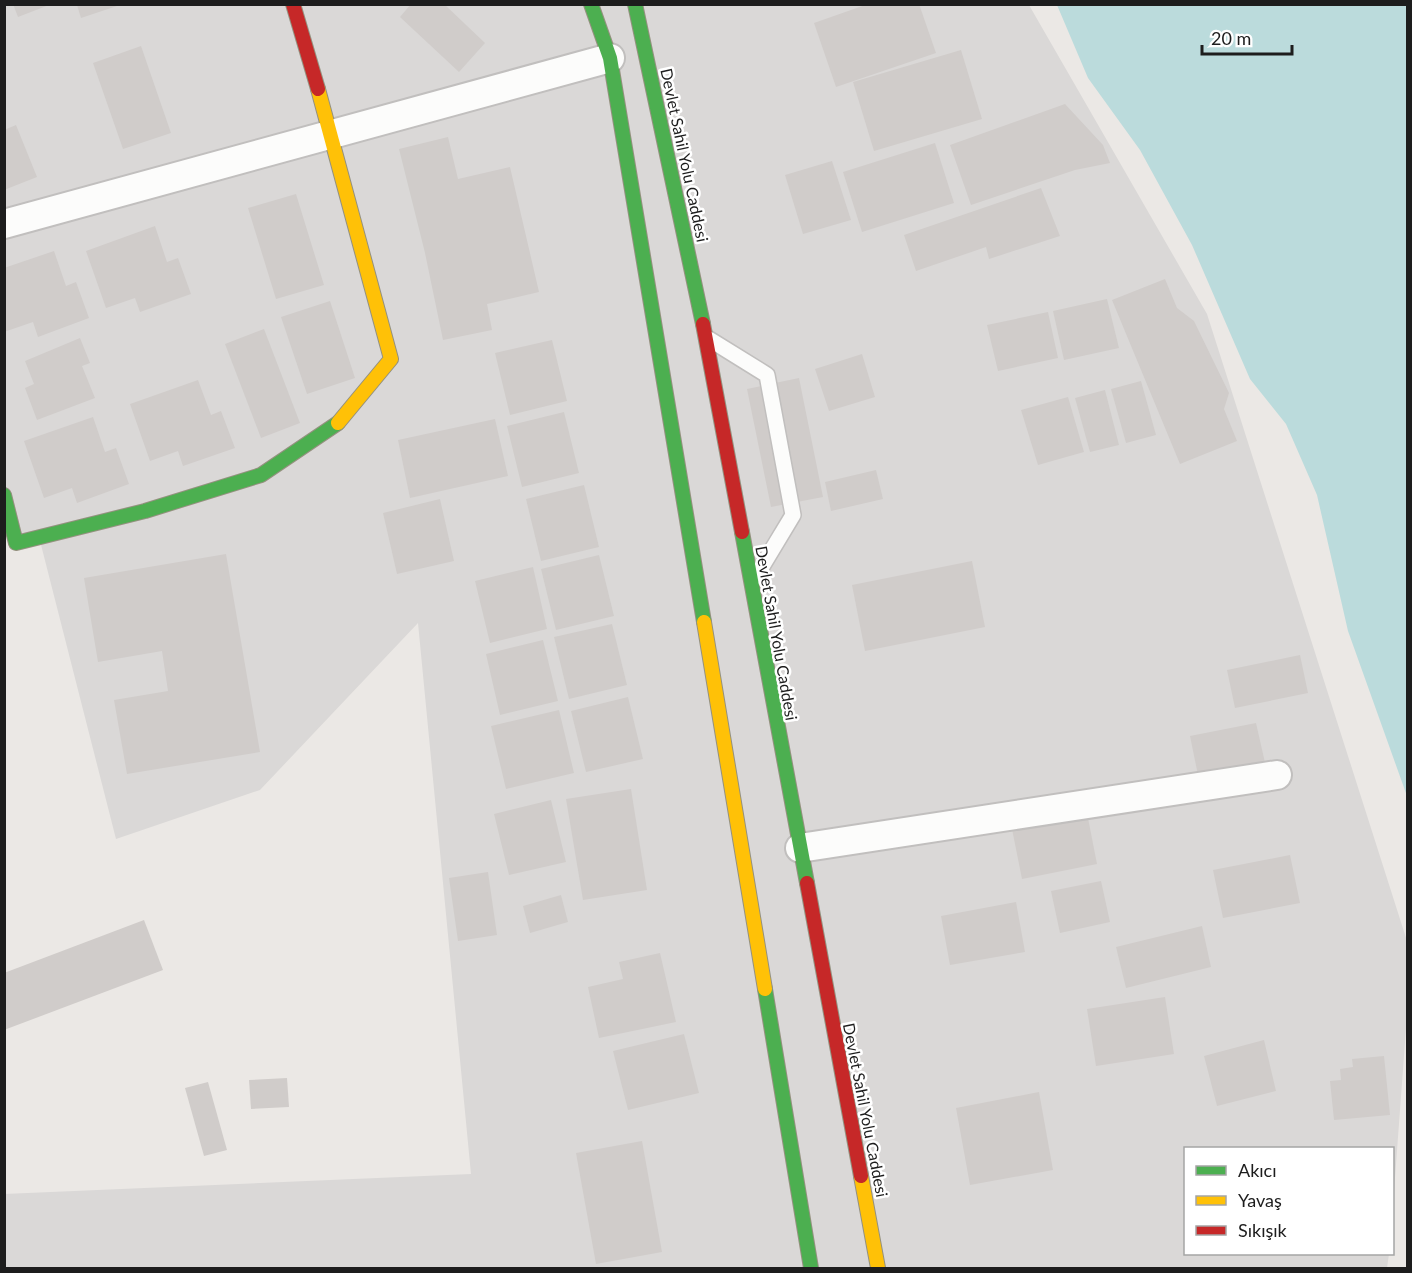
<svg xmlns="http://www.w3.org/2000/svg" width="1412" height="1273" font-family="Lato,sans-serif">
<style>
.residential{fill:#dad8d7}
.water{fill:#bbdbdc}
.building{fill:#d0ccca}
.lines{fill:none;stroke-linecap:round;stroke-linejoin:round}
.lane-casing{stroke:#c1bfbe;stroke-width:18}
.street-casing{stroke:#c1bfbe;stroke-width:32}
.fast-casing{stroke:#94917f;stroke-width:16}
.slow-casing{stroke:#94917f;stroke-width:16}
.jam-casing{stroke:#94917f;stroke-width:16}
.lane{stroke:#fcfcfb;stroke-width:15}
.street{stroke:#fcfcfb;stroke-width:28}
.fast{stroke:#4caf50;stroke-width:14}
.slow{stroke:#ffc107;stroke-width:14}
.jam{stroke:#c62828;stroke-width:14}
.labels{text-anchor:middle;dominant-baseline:central;stroke-width:5;stroke-linejoin:round;paint-order:stroke}
.street-label{font-size:16px;fill:#1d1d1d;stroke:#fff}
</style>
<rect width="100%" height="100%" fill="#ebe8e5"/>
<!-- residential -->
<path class="residential" d="M5 5H1029L1207 314 1407 941V1015L1393 1205 1392 1148H1186V1254H1389L1387 1268H5L4 1194 471 1174 418 623 260 790 116 839 38 533 16 543 5 494Z"/>
<!-- water -->
<path class="water" d="M1057 5H1407V796L1348 631 1317 495 1286 424 1250 379 1192 245 1140 150 1088 78Z"/>
<!-- building -->
<g class="building">
<path d="M13 4H49V5L18 17Z"/>
<path d="M411 4H444L485 43 459 72 400 17Z"/>
<path d="M868 4H919L936 53 836 87 814 23Z"/>
<path d="M77 5H120L81 18Z"/>
<path d="M141 46 171 133 123 149 93 63Z"/>
<path d="M961 50 982 119 874 151 853 82Z"/>
<path d="M1065 104 1103 145 1110 163 1075 170 971 205 950 145Z"/>
<path d="M16 125 37 177 4 190V130Z"/>
<path d="M448 137 458 179 510 167 539 292 487 304 492 330 443 340 425 253 399 149Z"/>
<path d="M935 143 954 203 862 232 843 172Z"/>
<path d="M832 161 851 220 803 234 785 175Z"/>
<path d="M1041 188 1060 236 989 259 986 247 916 271 904 235Z"/>
<path d="M296 194 324 285 276 299 248 208Z"/>
<path d="M155 226 167 262 178 258 191 294 140 312 135 298 106 308 86 251Z"/>
<path d="M54 251 66 286 76 282 89 318 38 337 33 322 4 332V268Z"/>
<path d="M1165 279 1177 308 1194 321 1229 393 1224 409 1237 441 1180 464 1112 300Z"/>
<path d="M1107 299 1119 348 1064 360 1053 311Z"/>
<path d="M330 301 355 378 307 394 281 317Z"/>
<path d="M1048 312 1058 358 998 371 987 325Z"/>
<path d="M264 329 300 423 261 438 225 344Z"/>
<path d="M80 338 90 363 82 366 95 398 37 420 25 388 34 384 25 361Z"/>
<path d="M552 340 567 401 510 415 495 353Z"/>
<path d="M862 354 875 397 829 411 815 369Z"/>
<path d="M799 378 823 497 771 507 747 389Z"/>
<path d="M198 380 211 415 221 411 235 448 183 466 178 451 150 461 130 404Z"/>
<path d="M1141 381 1156 435 1126 443 1111 389Z"/>
<path d="M1105 390 1119 445 1090 452 1075 398Z"/>
<path d="M1068 397 1084 452 1038 465 1021 410Z"/>
<path d="M564 412 579 473 522 487 507 426Z"/>
<path d="M93 417 105 452 116 448 129 484 77 503 72 488 44 498 24 441Z"/>
<path d="M495 419 508 476 410 498 398 440Z"/>
<path d="M876 470 883 499 831 511 825 482Z"/>
<path d="M584 485 599 547 541 561 526 499Z"/>
<path d="M440 499 454 561 397 574 383 513Z"/>
<path d="M226 554 260 752 127 774 114 700 168 691 162 651 98 662 84 578Z"/>
<path d="M599 555 614 616 556 630 541 569Z"/>
<path d="M972 561 985 627 865 651 852 585Z"/>
<path d="M533 567 547 629 490 643 475 581Z"/>
<path d="M612 624 627 685 569 699 554 637Z"/>
<path d="M543 640 558 701 500 715 486 654Z"/>
<path d="M1300 655 1308 693 1235 708 1227 670Z"/>
<path d="M628 697 643 759 586 772 571 711Z"/>
<path d="M559 710 574 773 506 789 491 726Z"/>
<path d="M1256 723 1266 767 1199 780 1190 736Z"/>
<path d="M631 789 647 890 583 900 566 799Z"/>
<path d="M551 800 566 862 509 875 494 814Z"/>
<path d="M1087 813 1097 864 1022 879 1012 829Z"/>
<path d="M1290 855 1300 903 1223 918 1213 870Z"/>
<path d="M488 872 497 935 458 941 449 878Z"/>
<path d="M1101 881 1110 922 1060 933 1051 891Z"/>
<path d="M561 895 568 922 530 933 523 906Z"/>
<path d="M1016 902 1025 952 950 965 941 916Z"/>
<path d="M144 920 163 970 4 1030V973Z"/>
<path d="M1202 926 1211 967 1126 988 1116 947Z"/>
<path d="M660 953 676 1022 599 1038 588 987 623 979 619 962Z"/>
<path d="M1165 997 1174 1054 1096 1066 1087 1009Z"/>
<path d="M684 1034 699 1093 628 1110 613 1051Z"/>
<path d="M1264 1040 1276 1091 1217 1106 1204 1056Z"/>
<path d="M1384 1056 1390 1115 1334 1120 1330 1081 1341 1080 1340 1069 1353 1067 1352 1059Z"/>
<path d="M287 1078 289 1107 251 1109 249 1080Z"/>
<path d="M208 1082 227 1150 204 1156 185 1088Z"/>
<path d="M1039 1092 1053 1170 970 1185 956 1108Z"/>
<path d="M642 1141 662 1252 596 1264 576 1153Z"/>
</g>
<g class="lines">
<defs>
<path id="lane" d="M709 339 767 375 793 515 755 578"/>
<g id="street">
<path d="M4 224 610 58"/>
<path d="M800 848 1277 775"/>
</g>
<g id="fast">
<path d="M591 4 610 58 704 622"/>
<path d="M635 4 703 324"/>
<path d="M4 495 16 543 145 511 261 475 338 423"/>
<path d="M742 532 807 883"/>
<path d="M765 989 811 1268"/>
</g>
<g id="slow">
<path d="M318 89 391 359 338 423"/>
<path d="M704 622 765 989"/>
<path d="M861 1176 878 1268"/>
</g>
<g id="jam">
<path d="M293 4 318 89"/>
<path d="M703 324 742 532"/>
<path d="M807 883 861 1176"/>
</g>
</defs>
<!-- lane casing -->
<use href="#lane" class="lane-casing"/>
<!-- street casing -->
<use href="#street" class="street-casing"/>
<!-- fast casing -->
<use href="#fast" class="fast-casing"/>
<!-- slow casing -->
<use href="#slow" class="slow-casing"/>
<!-- jam casing -->
<use href="#jam" class="jam-casing"/>
<!-- lane -->
<use href="#lane" class="lane"/>
<!-- street -->
<use href="#street" class="street"/>
<!-- fast -->
<use href="#fast" class="fast"/>
<!-- slow -->
<use href="#slow" class="slow"/>
<!-- jam -->
<use href="#jam" class="jam"/>
</g>
<g class="labels">
<!-- street labels -->
<g class="street-label">
<text transform="translate(685 155) rotate(78)">Devlet Sahil Yolu Caddesi</text>
<text transform="translate(777 633) rotate(80)">Devlet Sahil Yolu Caddesi</text>
<text transform="translate(866 1110) rotate(79)">Devlet Sahil Yolu Caddesi</text>
</g>
</g>
<!-- border -->
<rect width="1412" height="1273" fill="none" stroke="#1d1d1d" stroke-width="12"/>
<!-- legend -->
<rect x="1184" y="1147" width="210" height="108" fill="#ffffff" stroke="#a5a5a5" stroke-width="1.5"/>
<rect x="1196" y="1166" width="30" height="9" fill="#4caf50" stroke="#a5a5a5" stroke-width="1.5"/>
<text x="1238" y="1177" font-size="18" fill="#1d1d1d">Akıcı</text>
<rect x="1196" y="1196" width="30" height="9" fill="#ffc107" stroke="#a5a5a5" stroke-width="1.5"/>
<text x="1238" y="1207" font-size="18" fill="#1d1d1d">Yavaş</text>
<rect x="1196" y="1226" width="30" height="9" fill="#c62828" stroke="#a5a5a5" stroke-width="1.5"/>
<text x="1238" y="1237" font-size="18" fill="#1d1d1d">Sıkışık</text>
<!-- scale -->
<path d="M1202 45v9h90v-9" fill="none" stroke="#1d1d1d" stroke-width="3"/>
<text x="1211" y="45" font-size="18" fill="#1d1d1d" stroke="#ffffff" stroke-width="4.5" paint-order="stroke">20 m</text>
</svg>
